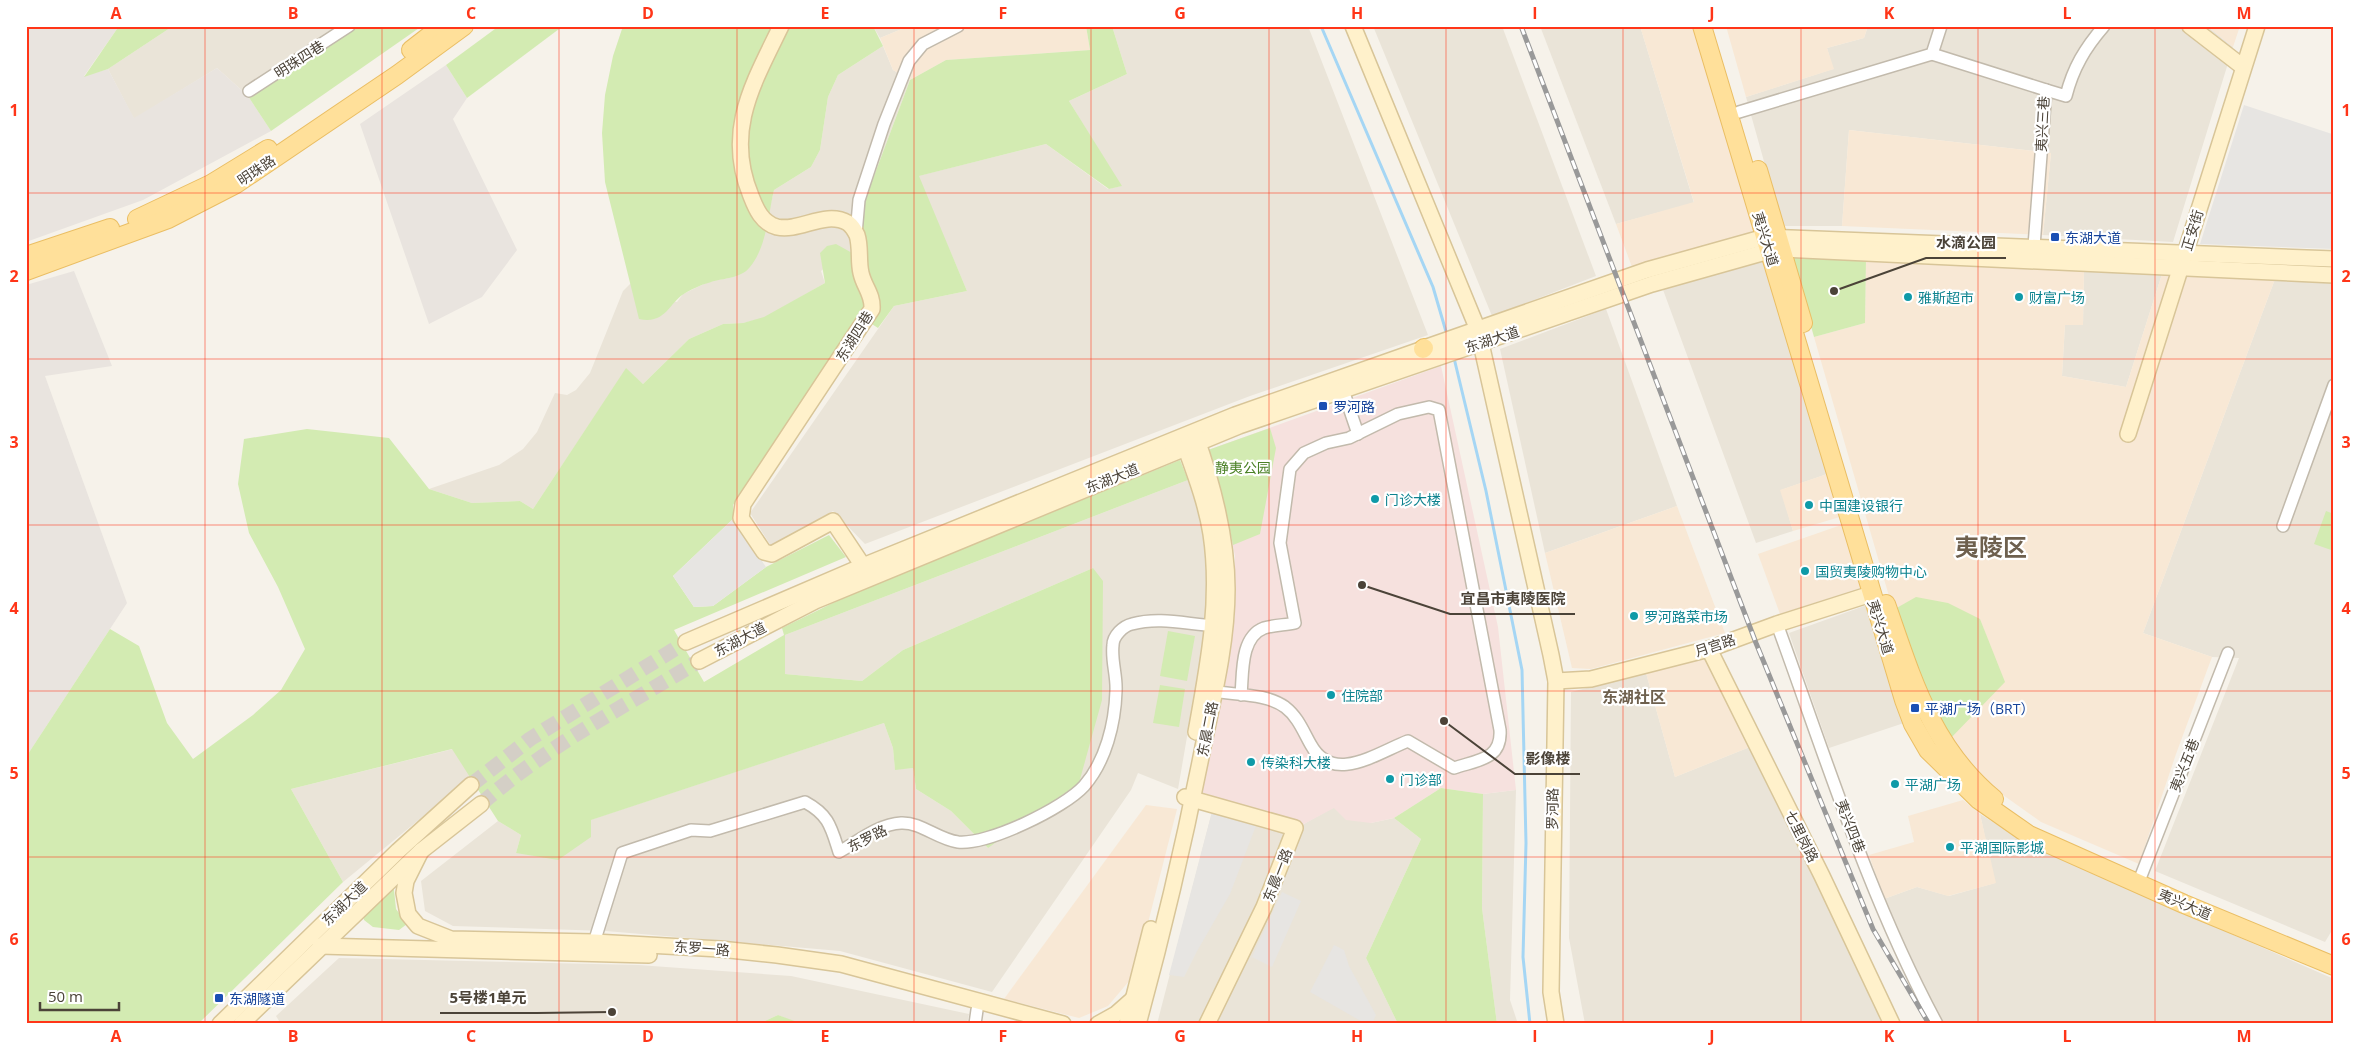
<svg xmlns="http://www.w3.org/2000/svg" width="2360" height="1050" font-family="'Open Sans','Noto Sans SC',sans-serif">
<style>
.residential{fill:#eae4d8}
.commercial{fill:#f8e8d5}
.industrial{fill:#e9e4df}
.medical{fill:#f6e1de}
.green{fill:#d3ebb2}
.parking{fill:#e7e5e2}
.lines{fill:none;stroke-linecap:round;stroke-linejoin:round}
.stream{stroke:#a5d6f4;stroke-width:3}
.secondary-tunnel{stroke:#d4cfc6;stroke-width:15;stroke-dasharray:15 8;stroke-linecap:butt}
.street-casing{stroke:#c2baac;stroke-width:14}
.secondary-casing{stroke:#d8c598;stroke-width:18}
.primary-casing{stroke:#eabe64;stroke-width:20}
.street{stroke:#fff;stroke-width:11}
.secondary{stroke:#fff1cb;stroke-width:15}
.primary{stroke:#ffe09a;stroke-width:18}
.rail-casing{stroke:#999;stroke-width:5}
.rail{stroke:#fff;stroke-width:3;stroke-dasharray:9;stroke-linecap:butt}
.grid{fill:none;stroke:#ff3518;stroke-width:1;stroke-opacity:0.55}
.transit-dot{fill:#1a4fb4;stroke:#fff;stroke-width:2}
.culture-dot{fill:#0f9aa8;stroke:#fff;stroke-width:2}
.labels{text-anchor:middle;dominant-baseline:central;stroke-width:4.5;stroke-linejoin:round;paint-order:stroke}
.street-label{font-size:14px;fill:#4b4338;stroke:#fff}
.transit-label{font-size:14px;fill:#164399;stroke:#fff;text-anchor:start}
.culture-label{font-size:14px;fill:#0d838f;stroke:#fff;text-anchor:start}
.park-label{font-size:14px;fill:#4b8127;stroke:#fff}
.quarter-label{font-size:16px;font-weight:bold;fill:#6e604e;stroke:#fff}
.town-label{font-size:24px;font-weight:bold;fill:#6e604e;stroke:#fff}
.leader{fill:none;stroke:#4b4338;stroke-width:2}
.callout-dot{fill:#4b4338;stroke:#fff;stroke-width:2}
.callout-label{font-size:15px;text-anchor:middle;font-weight:bold;fill:#4b4338;stroke:#fff;stroke-width:4.5;stroke-linejoin:round;paint-order:stroke}
.neatline{fill:none;stroke:#ff3518;stroke-width:2}
.grid-label{font-size:16px;text-anchor:middle;font-weight:bold;fill:#ff3518}
</style>
<rect width="100%" height="100%" fill="#f6f2ea"/>
<!-- residential -->
<g class="residential">
<path d="M173 26H359L248 96 217 68 134 119 108 69Z"/>
<path d="M873 26H909L880 38Z"/>
<path d="M1112 26H1308L1428 335 1250 396 865 544 833 511 771 546 750 513 894 306 967 291 918 176 1046 144 1108 189 1121 186 1069 101 1127 74Z"/>
<path d="M1373 26H1502L1596 276 1492 316Z"/>
<path d="M1540 26H1640L1694 203 1616 224Z"/>
<path d="M1868 26H2207L2233 47 2173 242 2043 235 2051 153 1849 130 1842 226H1782L1746 97 1833 69 1827 48 1864 38Z"/>
<path d="M883 46 893 70 910 80 865 200 854 254 845 250 821 271 825 283 764 318 743 323 723 324 689 339 643 384 626 369 533 509 520 501 472 503 429 489 499 465 523 449 537 432 555 393 567 395 576 390 590 373 623 291 632 282 634 293 677 302 683 294 708 282 733 277 766 224 774 190 811 167 820 150 828 97 838 75Z"/>
<path d="M1766 258 1830 473 1781 490 1793 531 1756 543 1662 287Z"/>
<path d="M2084 269 2162 274 2126 387 2062 376 2065 324H2083Z"/>
<path d="M2275 279 2334 282V927L2325 942 2155 871 2239 658 2212 657 2143 633Z"/>
<path d="M1606 309 1677 506 1545 553 1500 349Z"/>
<path d="M1188 480 1201 520 1208 578 1205 633 1178 789 1138 773 1131 790 992 992 840 951 606 931 453 926 425 911 421 881 498 821 521 835 516 853 590 820 884 723 893 748 895 769 913 768 916 789 951 811 988 848 1093 568 903 650 862 681 785 674V635Z"/>
<path d="M1867 605 1904 723 1829 748 1789 633Z"/>
<path d="M1646 673 1675 777 1750 747 1817 881 1884 1024H1585L1569 938 1571 692Z"/>
<path d="M453 749 471 777 343 882 291 789Z"/>
<path d="M1516 790 1510 1000 1518 1024H1497L1482 908 1483 794Z"/>
<path d="M1334 807 1371 823 1394 818 1421 839 1366 958 1398 1024H1212L1271 907 1302 825Z"/>
<path d="M1213 808 1286 833 1250 925 1202 1024H1157Z"/>
<path d="M1980 814 2035 848 2334 979V1024H1942L1884 899 1917 887 1949 896 1995 883Z"/>
<path d="M339 958 638 965 791 976 969 1014 967 1024H799L778 1015 758 1024H281L276 1016Z"/>
</g>
<!-- commercial -->
<g class="commercial">
<path d="M909 26H1086L1090 50 946 60 910 80 893 70 880 38Z"/>
<path d="M1640 26H1698L1758 230 1632 267 1616 224 1694 202Z"/>
<path d="M1726 26H1868L1864 38 1827 48 1834 69 1746 97Z"/>
<path d="M2207 26H2240L2233 47Z"/>
<path d="M1849 130 2051 153 2043 235 1842 226Z"/>
<path d="M1866 259 2084 269 2083 325H2065L2062 376 2126 387 2162 274 2275 279 2143 633 2212 657 2176 754 2139 864 2041 822 1996 790 1948 741 1893 610 1814 337 1865 323Z"/>
<path d="M1830 473 1843 516 1793 531 1780 490Z"/>
<path d="M1677 506 1725 633 1591 669 1572 668 1545 553Z"/>
<path d="M1844 524 1863 587 1780 614 1758 554Z"/>
<path d="M1707 658 1750 747 1675 777 1646 673Z"/>
<path d="M1963 800 1980 814 1996 883 1948 896 1917 887 1884 899 1869 855 1914 842 1908 816Z"/>
<path d="M1146 805 1177 809 1135 974 1108 1006 1079 1018 1004 999Z"/>
</g>
<!-- industrial -->
<g class="industrial">
<path d="M26 26H119L84 76 108 69 134 118 217 68 248 96 271 131 143 200 26 242Z"/>
<path d="M446 65 467 98 453 119 517 250 482 297 429 324 360 124Z"/>
<path d="M74 271 112 366 45 376 127 603 26 757V285Z"/>
</g>
<!-- medical -->
<path class="medical" d="M1441 366 1498 627 1516 790 1483 794 1441 788 1394 818 1371 823 1346 820 1334 808 1302 825 1201 792 1218 699 1228 662 1235 614V556L1226 511 1208 450Z"/>
<!-- green -->
<g class="green">
<path d="M119 26H173L108 69 84 77Z"/>
<path d="M359 26H422L271 131 248 96Z"/>
<path d="M499 26H563L467 98 446 65Z"/>
<path d="M623 26H873L883 46 838 75 828 97 820 150 811 167 774 190C768 215 767 246 750 267 741 279 721 278 708 283 700 285 693 289 687 292 669 301 667 325 639 319L605 182 602 133 605 95 613 56Z"/>
<path d="M1086 26H1112L1127 74 1069 101 1122 186 1109 189 1046 144 919 176 967 291 894 306 878 328 858 315 733 505V519L673 576 694 607 713 606 766 567 829 535 846 557 674 630 704 682 784 635 782 628 845 597 1180 460 1188 480 785 635V674L862 681 903 650 1093 568 1103 581 1102 700 1079 783 988 848 951 811 916 789 913 768 895 770 893 748 884 723 591 820V837L558 860 516 853 521 835 498 821 452 749 291 789 343 882 198 1024H26V757L110 629 139 646 167 723 193 759 253 715 281 690 305 649 278 587 249 533 238 484 244 439 307 429 389 438 429 489 472 503 520 501 533 509 626 368 643 384 689 339 723 324 743 323 764 317 825 283 820 253 827 246 836 244 854 254 861 233 865 200 910 80 946 60 1090 50Z"/>
<path d="M1791 254 1866 259 1865 323 1814 337Z"/>
<path d="M1270 428 1276 448 1260 534 1233 545 1226 511 1208 450Z"/>
<path d="M2326 511 2334 514V551L2314 544Z"/>
<path d="M1916 597 1948 603 1980 619 2005 682 1948 741 1924 695 1893 610Z"/>
<path d="M1168 631 1195 636 1187 681 1160 676Z"/>
<path d="M1160 685 1185 689 1179 727 1153 723Z"/>
<path d="M1441 788 1483 794 1482 908 1497 1024H1398L1366 958 1421 839 1394 818Z"/>
<path d="M391 886 394 890 396 909 407 924 399 930 373 927 364 920 363 915Z"/>
<path d="M778 1015 800 1023 758 1024Z"/>
</g>
<!-- parking -->
<g class="parking">
<path d="M2244 105 2332 134 2334 130V249L2200 244Z"/>
<path d="M733 519 766 567 713 606 694 607 673 576Z"/>
<path d="M1213 808 1257 823 1230 894 1196 953 1184 977 1169 975Z"/>
<path d="M1282 892 1301 901 1272 967 1252 957Z"/>
<path d="M1334 945 1344 950 1349 966 1376 1015 1372 1024H1366L1310 992Z"/>
</g>
<g class="lines">
<!-- stream -->
<g class="stream">
<path d="M1321 26 1433 287 1447 335"/>
<path d="M1454 358 1486 491 1522 670 1526 843 1523 957 1530 1024"/>
</g>
<!-- secondary-tunnel -->
<g class="secondary-tunnel">
<path d="M471 785 530 739 686 642"/>
<path d="M481 804C547 746 625 706 699 661"/>
</g>
<defs>
<g id="street">
<path d="M1932 54 2046 90 2034 246"/>
<path d="M2046 90 2066 96C2073 68 2085 48 2104 26"/>
<path d="M249 91 349 26"/>
<path d="M1739 112 1932 54 1941 26"/>
<path d="M856 234 859 200 884 124 909 61 923 44 958 26"/>
<path d="M1343 390 1358 434"/>
<path d="M2283 526 2334 385"/>
<path d="M1777 624C1826 758 1869 898 1937 1024"/>
<path d="M1208 690C1232 696 1264 692 1285 707 1298 717 1303 731 1311 745 1333 785 1377 753 1408 741L1454 768C1477 760 1502 760 1500 730L1439 410 1429 407 1398 414 1349 438 1326 443 1304 453 1290 469 1280 543 1295 623C1286 625 1274 625 1264 628 1240 637 1243 674 1241 695"/>
<path d="M2141 876 2228 653"/>
<path d="M592 949 622 853 691 830 710 831 805 802C829 815 831 827 839 852 857 842 879 824 901 823 921 822 937 839 958 842 988 845 1064 808 1084 786 1106 761 1115 723 1116 691 1117 676 1111 660 1113 645 1113 636 1123 626 1132 624 1161 616 1189 625 1218 626"/>
<path d="M975 1024 977 1010"/>
</g>
<g id="secondary">
<path d="M781 26C753 84 724 131 751 196 756 209 762 223 777 227 800 232 825 210 848 223 852 226 855 231 857 235 861 247 858 261 861 273 864 287 873 294 872 309L743 504 741 518 764 552 772 554 833 521 863 566"/>
<path d="M1353 26 1478 330 1551 655 1556 681 1551 992 1556 1024"/>
<path d="M2190 26 2243 67"/>
<path d="M1424 348 1647 270 1765 237 2334 259"/>
<path d="M2128 434 2257 26"/>
<path d="M1182 438C1193 469 1206 501 1211 534 1221 600 1208 666 1196 732"/>
<path d="M686 642 863 566 1235 415 1423 349"/>
<path d="M1709 649 1822 876 1892 1024"/>
<path d="M699 661 815 601 1239 426 1652 284 1769 251 1782 249 2334 275"/>
<path d="M1556 681 1591 679 1709 649 1777 624 1871 594"/>
<path d="M1185 797 1295 828 1264 907 1207 1024"/>
<path d="M421 851 406 881 404 893 408 914 418 926 451 939 594 942 720 949 777 955 841 964 1063 1024"/>
<path d="M320 946 649 955"/>
<path d="M220 1024 398 851 471 785"/>
<path d="M241 1024 421 851 481 804"/>
<path d="M1098 1024 1116 1014 1133 999"/>
<path d="M1127 1024 1151 929"/>
<path d="M1138 1024C1163 933 1185 839 1203 747 1214 695 1227 642 1227 589 1227 537 1212 482 1195 434"/>
</g>
<g id="primary">
<path d="M1702 26 1904 700 1913 724 1928 750 1979 800 2029 835 2184 904 2334 966"/>
<path d="M411 50 442 26"/>
<path d="M1758 170 1803 323"/>
<path d="M137 219 211 184 268 149"/>
<path d="M26 256 110 228"/>
<path d="M26 271 168 219 236 184 397 75 464 26"/>
<path d="M1423 349 1424 348"/>
<path d="M1886 604C1912 678 1931 747 1994 799"/>
</g>
</defs>
<!-- street casing -->
<use href="#street" class="street-casing"/>
<!-- secondary casing -->
<use href="#secondary" class="secondary-casing"/>
<!-- primary casing -->
<use href="#primary" class="primary-casing"/>
<!-- street -->
<use href="#street" class="street"/>
<!-- secondary -->
<use href="#secondary" class="secondary"/>
<!-- primary -->
<use href="#primary" class="primary"/>
<defs>
<path id="rail" d="M1521 26 1756 643 1873 929 1929 1024"/>
</defs>
<!-- rail casing -->
<use href="#rail" class="rail-casing"/>
<!-- rail -->
<use href="#rail" class="rail"/>
</g>
<!-- grid -->
<path class="grid" d="M205 26V1024M382 26V1024M559 26V1024M737 26V1024M914 26V1024M1091 26V1024M1269 26V1024M1446 26V1024M1623 26V1024M1801 26V1024M1978 26V1024M2155 26V1024M26 193H2334M26 359H2334M26 525H2334M26 691H2334M26 857H2334"/>
<!-- markers -->
<g class="transit-dot">
<rect x="2050" y="232" width="10" height="10" rx="2.5"/>
<rect x="1318" y="401" width="10" height="10" rx="2.5"/>
<rect x="1910" y="703" width="10" height="10" rx="2.5"/>
<rect x="214" y="993" width="10" height="10" rx="2.5"/>
</g>
<g class="culture-dot">
<circle cx="1908" cy="297" r="5"/>
<circle cx="2019" cy="297" r="5"/>
<circle cx="1375" cy="499" r="5"/>
<circle cx="1809" cy="505" r="5"/>
<circle cx="1805" cy="571" r="5"/>
<circle cx="1634" cy="616" r="5"/>
<circle cx="1331" cy="695" r="5"/>
<circle cx="1251" cy="762" r="5"/>
<circle cx="1390" cy="779" r="5"/>
<circle cx="1895" cy="784" r="5"/>
<circle cx="1950" cy="847" r="5"/>
</g>
<g class="labels">
<!-- street labels -->
<g class="street-label">
<text transform="translate(299 59) rotate(-33)">明珠四巷</text>
<text transform="translate(2042 124) rotate(-87)">夷兴三巷</text>
<text transform="translate(256 170) rotate(-34)">明珠路</text>
<text transform="translate(2192 230) rotate(-73)">正安街</text>
<text transform="translate(1766 239) rotate(73)">夷兴大道</text>
<text transform="translate(854 336) rotate(-58)">东湖四巷</text>
<text transform="translate(1492 339) rotate(-18)">东湖大道</text>
<text transform="translate(1112 478) rotate(-22)">东湖大道</text>
<text transform="translate(1881 627) rotate(73)">夷兴大道</text>
<text transform="translate(740 639) rotate(-28)">东湖大道</text>
<text transform="translate(1715 645) rotate(-18)">月宫路</text>
<text transform="translate(1207 729) rotate(-79)">东晨二路</text>
<text transform="translate(2184 765) rotate(-69)">夷兴五巷</text>
<text transform="translate(1552 809) rotate(-89)">罗河路</text>
<text transform="translate(1851 826) rotate(69)">夷兴四巷</text>
<text transform="translate(1802 836) rotate(63)">七里岗路</text>
<text transform="translate(867 838) rotate(-27)">东罗路</text>
<text transform="translate(1277 875) rotate(-69)">东晨一路</text>
<text transform="translate(344 903) rotate(-44)">东湖大道</text>
<text transform="translate(2185 904) rotate(23)">夷兴大道</text>
<text transform="translate(702 948) rotate(4)">东罗一路</text>
</g>
<!-- transit labels -->
<g class="transit-label">
<text x="2065" y="237">东湖大道</text>
<text x="1333" y="406">罗河路</text>
<text x="1925" y="708">平湖广场（BRT）</text>
<text x="229" y="998">东湖隧道</text>
</g>
<!-- culture labels -->
<g class="culture-label">
<text x="1918" y="297">雅斯超市</text>
<text x="2029" y="297">财富广场</text>
<text x="1385" y="499">门诊大楼</text>
<text x="1819" y="505">中国建设银行</text>
<text x="1815" y="571">国贸夷陵购物中心</text>
<text x="1644" y="616">罗河路菜市场</text>
<text x="1341" y="695">住院部</text>
<text x="1261" y="762">传染科大楼</text>
<text x="1400" y="779">门诊部</text>
<text x="1905" y="784">平湖广场</text>
<text x="1960" y="847">平湖国际影城</text>
</g>
<!-- park labels -->
<g class="park-label">
<text x="1243" y="467">静夷公园</text>
</g>
<!-- quarter labels -->
<g class="quarter-label">
<text x="1634" y="697">东湖社区</text>
</g>
<!-- town labels -->
<g class="town-label">
<text x="1991" y="546">夷陵区</text>
</g>
</g>
<!-- callouts -->
<path class="leader" d="M1834 291L1926 258H2006M1362 585L1450 614H1575M1444 721L1515 774H1580M612 1012L537 1013H440"/>
<g class="callout-dot">
<circle cx="1834" cy="291" r="5"/>
<circle cx="1362" cy="585" r="5"/>
<circle cx="1444" cy="721" r="5"/>
<circle cx="612" cy="1012" r="5"/>
</g>
<g class="callout-label">
<text x="1966" y="248">水滴公园</text>
<text x="1513" y="604">宜昌市夷陵医院</text>
<text x="1548" y="764">影像楼</text>
<text x="488" y="1003">5号楼1单元</text>
</g>
<!-- border -->
<rect width="2360" height="1050" fill="none" stroke="#ffffff" stroke-width="55"/>
<!-- scale -->
<path d="M40 1002v8h79v-8" fill="none" stroke="#4b4338" stroke-width="2.5"/>
<text x="48" y="1002" font-size="15" fill="#4b4338" stroke="#ffffff" stroke-width="4" paint-order="stroke">50 m</text>
<rect x="28" y="28" width="2304" height="994" class="neatline"/>
<g class="grid-label">
<text x="116" y="19">A</text>
<text x="293" y="19">B</text>
<text x="471" y="19">C</text>
<text x="648" y="19">D</text>
<text x="825" y="19">E</text>
<text x="1003" y="19">F</text>
<text x="1180" y="19">G</text>
<text x="1357" y="19">H</text>
<text x="1535" y="19">I</text>
<text x="1712" y="19">J</text>
<text x="1889" y="19">K</text>
<text x="2067" y="19">L</text>
<text x="2244" y="19">M</text>
<text x="14" y="116">1</text>
<text x="2346" y="116">1</text>
<text x="14" y="282">2</text>
<text x="2346" y="282">2</text>
<text x="14" y="448">3</text>
<text x="2346" y="448">3</text>
<text x="14" y="614">4</text>
<text x="2346" y="614">4</text>
<text x="14" y="779">5</text>
<text x="2346" y="779">5</text>
<text x="14" y="945">6</text>
<text x="2346" y="945">6</text>
<text x="116" y="1042">A</text>
<text x="293" y="1042">B</text>
<text x="471" y="1042">C</text>
<text x="648" y="1042">D</text>
<text x="825" y="1042">E</text>
<text x="1003" y="1042">F</text>
<text x="1180" y="1042">G</text>
<text x="1357" y="1042">H</text>
<text x="1535" y="1042">I</text>
<text x="1712" y="1042">J</text>
<text x="1889" y="1042">K</text>
<text x="2067" y="1042">L</text>
<text x="2244" y="1042">M</text>
</g>
</svg>
